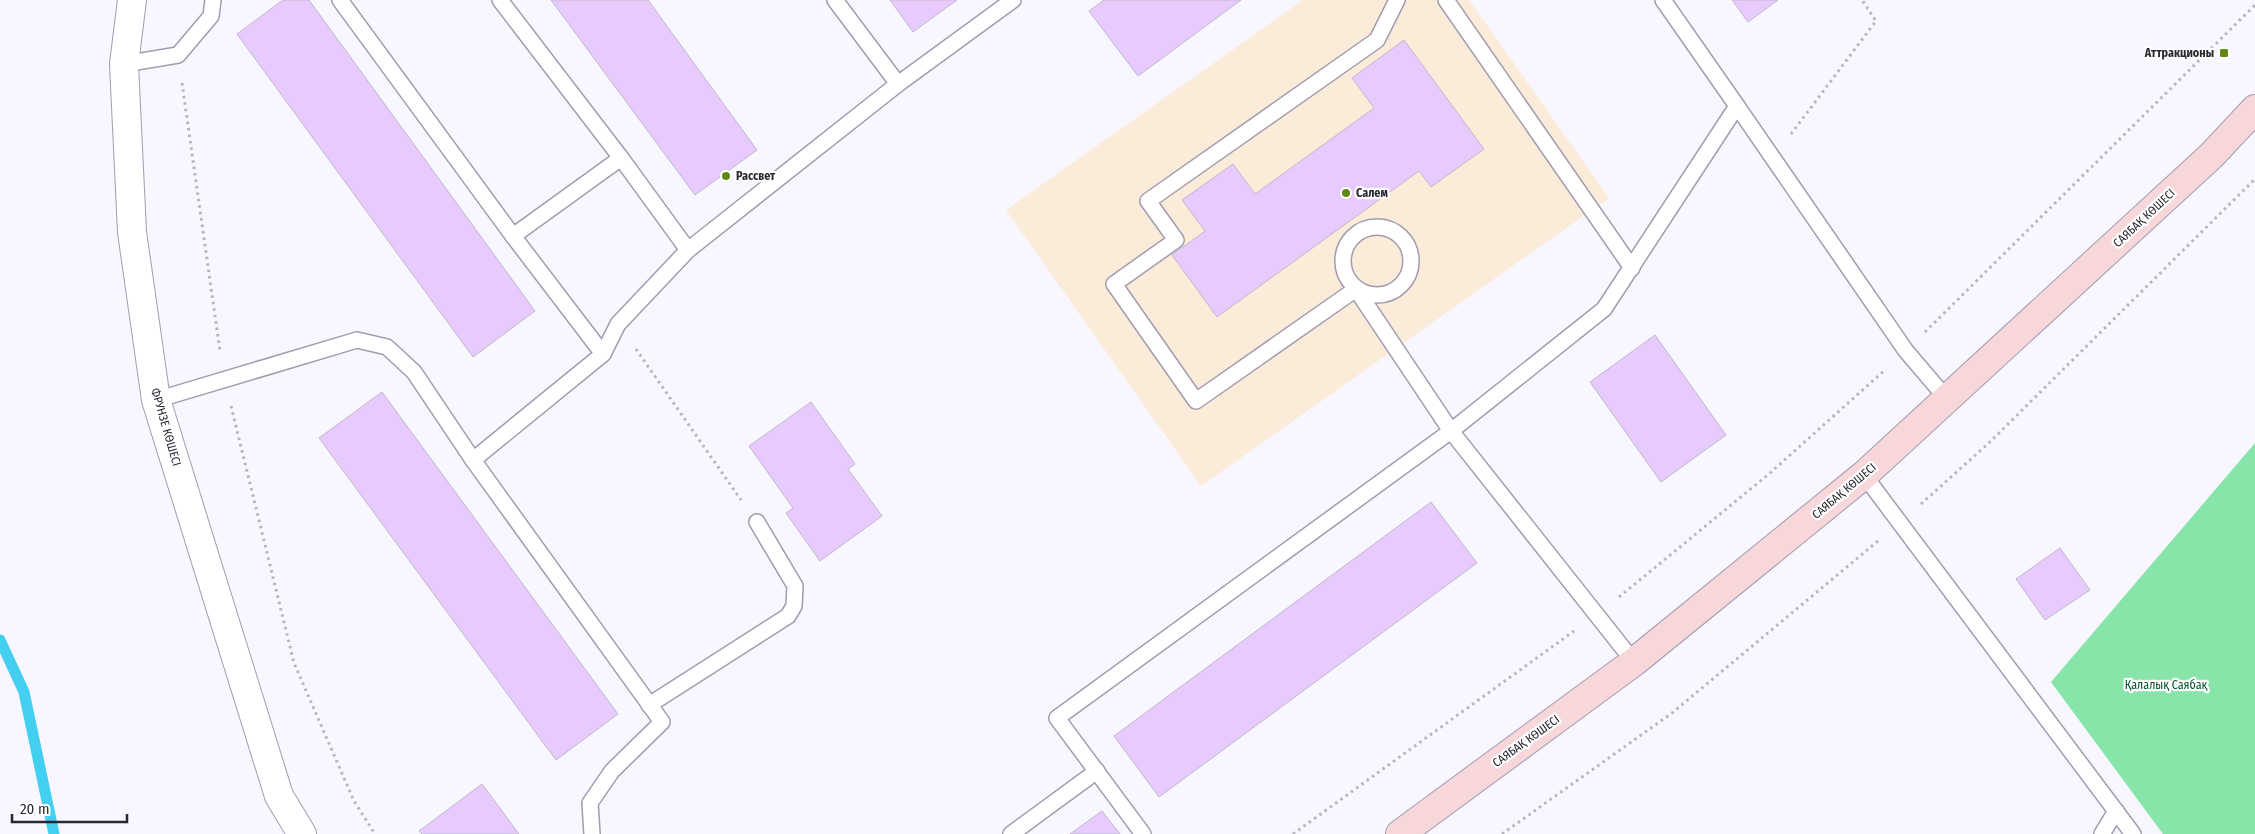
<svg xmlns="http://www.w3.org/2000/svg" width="2255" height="834" font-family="'Fira Sans Condensed',sans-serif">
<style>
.commercial{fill:#fbebd9}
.green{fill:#87e5aa}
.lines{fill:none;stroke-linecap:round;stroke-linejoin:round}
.stream{stroke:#43cfef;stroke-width:11}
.building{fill:#e7cbfe;stroke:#c2b7ca}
.lane-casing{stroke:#a29cb0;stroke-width:18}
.street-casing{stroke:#a29cb0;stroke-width:30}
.secondary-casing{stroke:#a29cb0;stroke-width:30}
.path{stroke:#b6b4bc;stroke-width:3;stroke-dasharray:2.5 4;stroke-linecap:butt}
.lane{stroke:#fff;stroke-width:15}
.street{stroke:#fff;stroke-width:28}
.secondary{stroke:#f7d7da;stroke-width:28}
.poi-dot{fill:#5f8813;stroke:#fff;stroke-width:2}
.labels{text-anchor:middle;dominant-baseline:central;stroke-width:4.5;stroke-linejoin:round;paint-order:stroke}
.poi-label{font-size:12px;font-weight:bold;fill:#29272f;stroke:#fff;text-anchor:start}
.street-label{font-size:12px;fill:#29272f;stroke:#fff}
.park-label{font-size:12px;fill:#03512c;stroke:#fff}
</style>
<rect width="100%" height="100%" fill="#f8f6fe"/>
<!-- commercial -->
<path class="commercial" d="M1303 0H1469L1609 198 1201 486 1006 210Z"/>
<!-- green -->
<path class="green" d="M2255 443V834H2163L2051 682Z"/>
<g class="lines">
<!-- stream -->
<path class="stream" d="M0 640 24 692 54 834"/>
</g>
<!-- building -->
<g class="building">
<path d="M283 0H309L535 311 473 357 237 34Z"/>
<path d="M551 0H648L757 150 695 195Z"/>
<path d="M890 0H957L913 32Z"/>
<path d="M1104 0H1241L1138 76 1089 11Z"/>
<path d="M1732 0H1778L1748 22Z"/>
<path d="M1404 40 1484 149 1431 187 1419 171 1217 317 1172 255 1205 231 1182 200 1233 164 1255 194 1374 108 1352 78Z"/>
<path d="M1655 335 1726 435 1661 482 1590 382Z"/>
<path d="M382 392 618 714 556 760 319 438Z"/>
<path d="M811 402 855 464 848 469 882 516 820 561 786 513 793 508 749 446Z"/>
<path d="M1431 502 1477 563 1159 797 1114 736Z"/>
<path d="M2060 548 2090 590 2045 620 2016 579Z"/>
<path d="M482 784 519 834H422L419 831Z"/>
<path d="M1102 811 1120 834H1070Z"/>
</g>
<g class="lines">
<defs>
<g id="lane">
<path d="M340 0 513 236 603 354 473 460"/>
<path d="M500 0 621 158 513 236"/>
<path d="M835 0 898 84 1013 0"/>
<path d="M1397 0 1377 40 1148 201 1176 240 1114 284 1196 401 1356 289 1451 431 1634 662"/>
<path d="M1446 0 1632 268"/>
<path d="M124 64 178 55 211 16 213 0"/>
<path d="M1737 106 1906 351 1947 399"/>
<path d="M621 158 688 250"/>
<circle cx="1377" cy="261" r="34"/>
<path d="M603 354 618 324 688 250 898 84"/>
<path d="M156 400 357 340 387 347 414 372 473 460 662 722 612 771 590 803 592 834"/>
<path d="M1864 475 2133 834"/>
<path d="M649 705 788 616 794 606 795 586 757 522"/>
<path d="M1011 834 1097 771"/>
<path d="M1143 834 1057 718 1451 431 1604 309 1737 106 1663 0"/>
<path d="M2102 834 2116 811"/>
</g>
<path id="street" d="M132 0 124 64 132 232 156 400 279 796 302 834"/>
<path id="secondary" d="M1400 834 1634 662 1864 475 2212 155 2255 109"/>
</defs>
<!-- lane casing -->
<use href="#lane" class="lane-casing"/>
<!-- street casing -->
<use href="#street" class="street-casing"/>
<!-- secondary casing -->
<use href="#secondary" class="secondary-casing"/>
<!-- path -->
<g class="path">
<path d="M182 83 220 351"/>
<path d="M1791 134 1876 21 1862 0"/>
<path d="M1925 332 2255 5"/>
<path d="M636 349 741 500"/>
<path d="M231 406 294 663 354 801 375 834"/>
<path d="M1921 504 1991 441 2255 179"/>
<path d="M1619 597 1770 473 1886 369"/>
<path d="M1293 834 1574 631"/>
<path d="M1502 834 1672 713 1878 541"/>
</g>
<!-- lane -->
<use href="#lane" class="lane"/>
<!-- street -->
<use href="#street" class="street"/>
<!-- secondary -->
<use href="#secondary" class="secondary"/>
</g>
<!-- markers -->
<g class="poi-dot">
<rect x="2219" y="48" width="10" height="10" rx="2.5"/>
<circle cx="726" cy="176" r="5"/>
<circle cx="1346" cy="193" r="5"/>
</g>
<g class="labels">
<!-- poi labels -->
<g class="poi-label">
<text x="2214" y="53" text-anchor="end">Аттракционы</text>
<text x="736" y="176">Рассвет</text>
<text x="1356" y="193">Салем</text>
</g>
<!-- street labels -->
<g class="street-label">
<text transform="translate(2144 218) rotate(-43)">САЯБАҚ КӨШЕСІ</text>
<text transform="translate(166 427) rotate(74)">ФРУНЗЕ КӨШЕСІ</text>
<text transform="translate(1844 491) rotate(-40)">САЯБАҚ КӨШЕСІ</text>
<text transform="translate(1526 741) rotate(-36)">САЯБАҚ КӨШЕСІ</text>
</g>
<!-- park labels -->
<g class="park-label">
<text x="2166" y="685">Қалалық Саябақ</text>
</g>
</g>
<!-- scale -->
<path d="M12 814v8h115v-8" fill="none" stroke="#29272f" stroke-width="2.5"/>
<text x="20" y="814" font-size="15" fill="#29272f" stroke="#ffffff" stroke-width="4" paint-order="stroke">20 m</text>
</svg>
